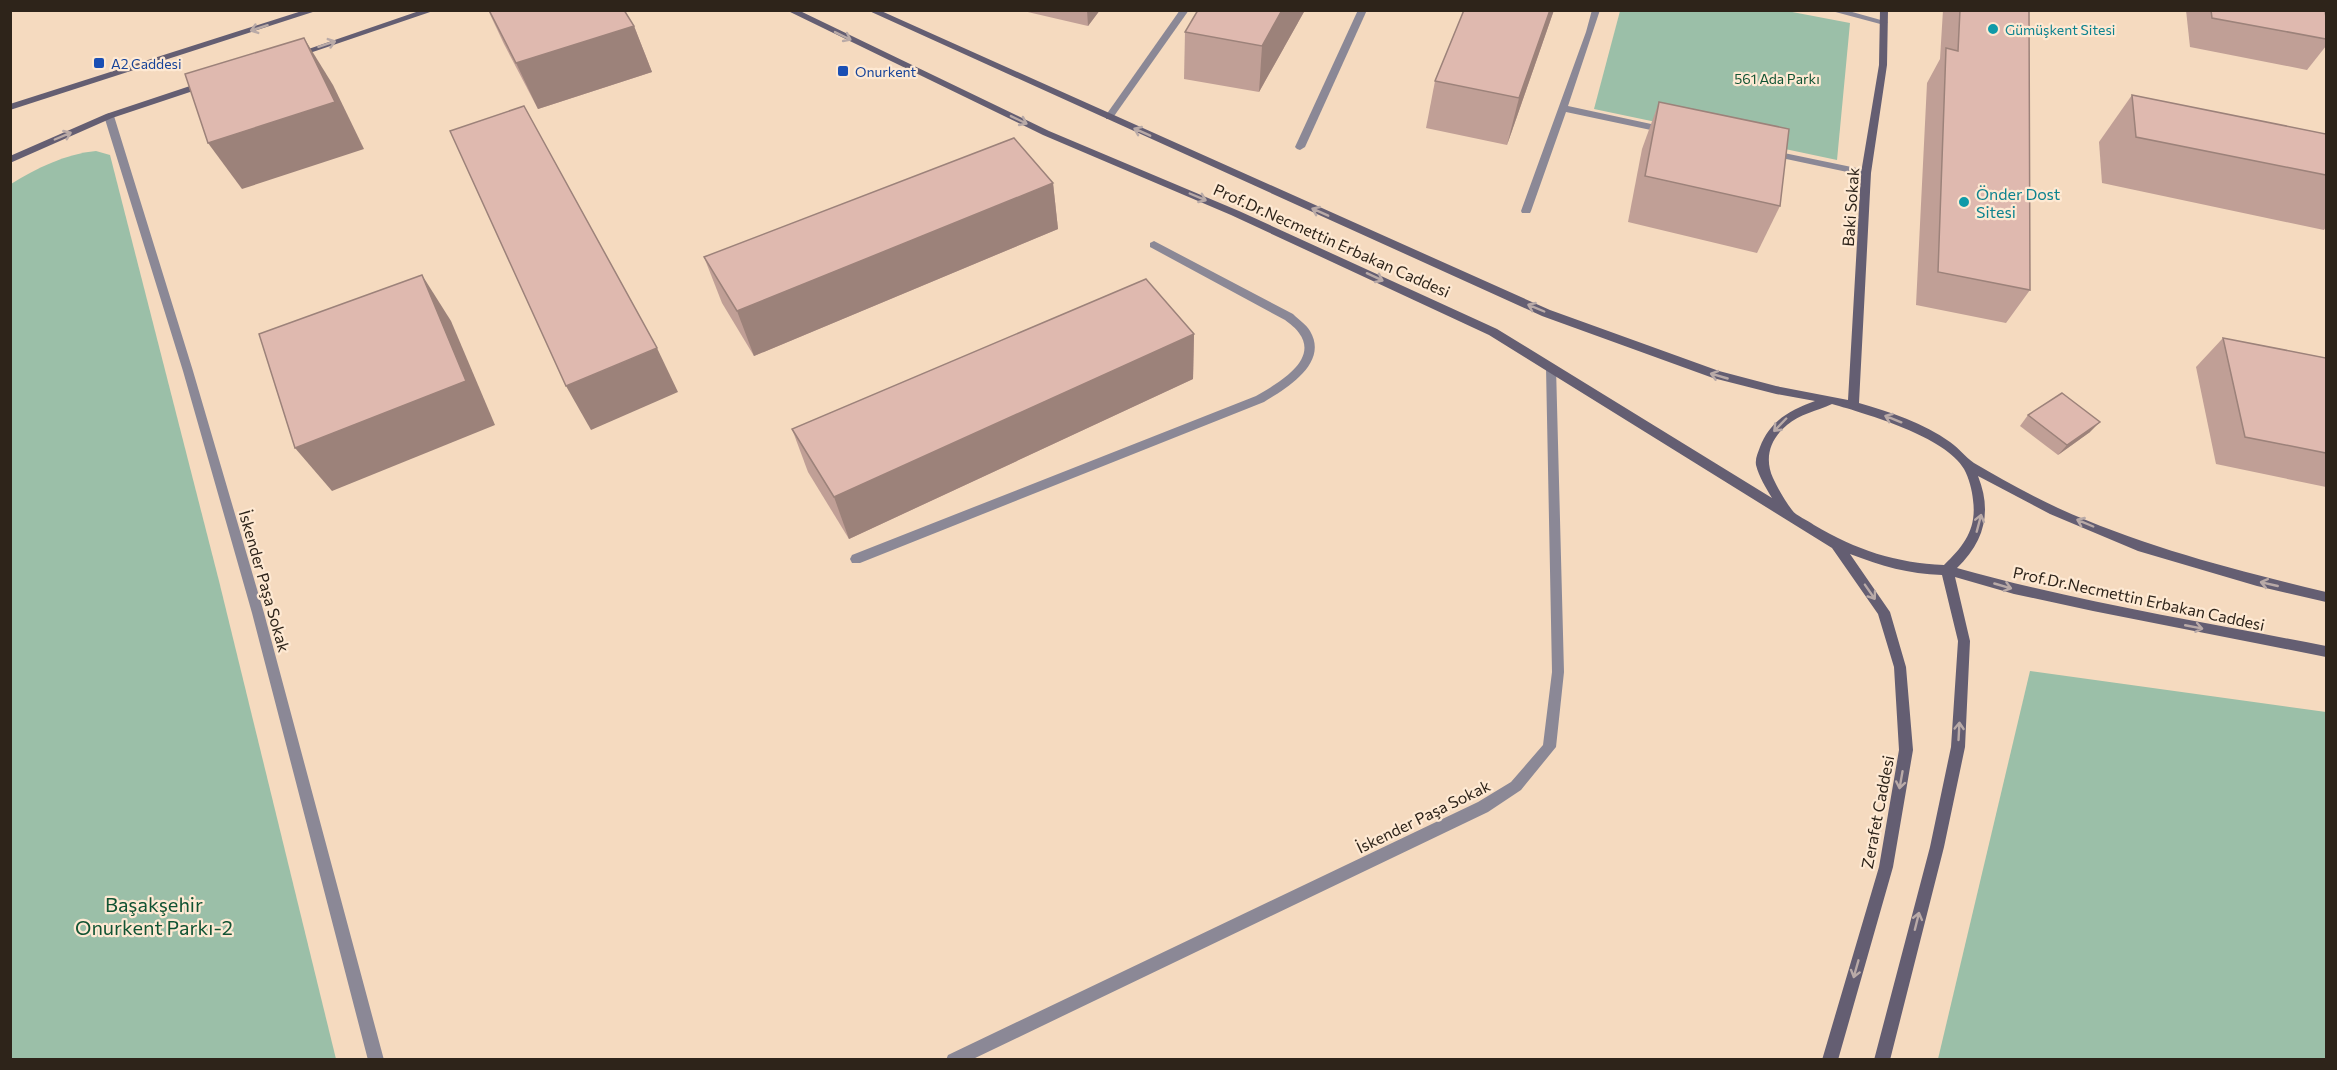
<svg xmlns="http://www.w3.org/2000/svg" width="2337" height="1070" font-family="Commissioner,sans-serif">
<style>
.green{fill:#9bbfa8}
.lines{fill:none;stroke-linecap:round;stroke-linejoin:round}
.lane{fill:#8b8896;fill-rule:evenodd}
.street{fill:#8b8896;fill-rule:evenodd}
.secondary{fill:#645e72;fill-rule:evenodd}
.wall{fill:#c09f96}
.shaded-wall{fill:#9c827a}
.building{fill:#dfb9af;stroke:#9c827a;stroke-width:1.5}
.oneway{stroke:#b9aaa7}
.culture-dot{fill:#0f9aa8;stroke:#fee9d3;stroke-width:2}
.transit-dot{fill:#1a4fb4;stroke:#fee9d3;stroke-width:2}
.labels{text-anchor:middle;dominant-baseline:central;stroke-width:4.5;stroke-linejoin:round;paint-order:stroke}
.far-culture-label{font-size:14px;fill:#0d838f;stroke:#fee9d3;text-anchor:start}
.far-transit-label{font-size:14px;fill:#164399;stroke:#fee9d3;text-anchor:start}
.far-park-label{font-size:14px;fill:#105333;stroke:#fee9d3}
.culture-label{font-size:16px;fill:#0d838f;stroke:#fee9d3;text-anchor:start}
.street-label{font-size:16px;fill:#2e241a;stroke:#fee9d3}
.near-park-label{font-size:20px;fill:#105333;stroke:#fee9d3}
</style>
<rect width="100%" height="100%" fill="#f5dabf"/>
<!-- green -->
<g class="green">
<path d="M1620 11H1787L1850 23 1837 160 1594 109Z"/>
<path d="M96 151 110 155 219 581 336 1059H11V184C37 168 65 154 96 151Z"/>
<path d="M2030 671 2326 712V1059H1938Z"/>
</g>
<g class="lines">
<!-- lane -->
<g class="lane">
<path d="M1180 10H1189L1112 119H1106V115Z"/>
<path d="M1358 10H1367L1305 147 1300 150 1297 149 1295 147Z"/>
<path d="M1592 10H1600L1568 106 1665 127 1670 130 1665 133 1566 112 1531 211 1530 213H1522L1521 211 1586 32Z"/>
<path d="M1828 10H1845L1888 22 1884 25Z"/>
<path d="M1770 150 1866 170 1871 173 1866 176 1767 155V151Z"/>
<path d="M1154 241 1293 314C1299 320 1306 324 1310 331 1329 363 1287 388 1264 402L860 563H852L850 559 852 555 1256 396C1275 385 1320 361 1299 333 1296 328 1290 324 1285 320L1150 247V243Z"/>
</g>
<!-- street -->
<g class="street">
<path d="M109 113 114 116 193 371 264 613 384 1060H368L252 613 183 371 104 116Z"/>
<path d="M1551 363 1556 367 1564 672 1556 747 1521 790 1488 812 971 1060H946L948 1055 1478 802 1511 782 1543 745 1552 672 1546 367Z"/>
</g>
<!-- secondary -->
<g class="secondary">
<path d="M305 10H319L10 110V104Z"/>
<path d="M422 10H436L298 57H292L291 55Z"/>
<path d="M786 10H798L1049 131 1239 211 1497 329 1772 498C1766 488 1759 477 1756 465 1755 458 1758 453 1760 447 1770 421 1790 410 1815 401L1776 394 1713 378 1542 316 867 10H879L1550 310 1719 371 1776 386 1848 400 1861 173 1879 65 1880 10H1888L1887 65 1871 173 1859 403C1890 412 1924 423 1950 442 1959 448 1965 457 1974 463 2001 479 2030 495 2058 508 2144 547 2235 570 2326 592V602L2257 586 2138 551 2050 514 1978 476C1992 511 1985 541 1957 568 2078 602 2203 622 2326 646V657L2093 611 2014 594 1955 577 1970 641 1965 747 1944 847 1890 1060H1874L1930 847 1951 747 1958 641 1942 575C1908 574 1882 566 1850 554L1890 612 1906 667 1913 750 1893 867 1838 1060H1822L1879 867 1899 750 1894 667 1878 614 1832 548 1489 335 1231 215 1043 135ZM1832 404C1867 414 1946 437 1964 469 1969 478 1972 490 1973 500 1977 529 1964 546 1944 565 1896 563 1856 550 1814 525 1808 520 1796 516 1792 510 1785 501 1778 489 1773 478 1764 458 1770 439 1787 425 1800 414 1817 411 1832 404Z"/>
<path d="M205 81 210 84 208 86 112 118 10 163V156L106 114Z"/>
</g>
</g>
<!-- wall -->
<g class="wall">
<path d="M488 10H624L634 26 652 72 538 109 504 44Z"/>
<path d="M1019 10H1100L1088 26Z"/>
<path d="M1305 10 1259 92 1184 79 1185 32Z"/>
<path d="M1554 10 1507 145 1426 128 1435 81Z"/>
<path d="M1943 10H2029L2030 290 2006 323 1916 305 1927 83 1940 59Z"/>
<path d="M2186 10H2325L2326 18V46L2307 70 2190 47Z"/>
<path d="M2132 95 2326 134V227L2324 230 2102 183 2099 142Z"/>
<path d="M1659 102 1780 206 1757 253 1628 222 1642 149Z"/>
<path d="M1053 183 1058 229 754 356 722 303 704 257Z"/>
<path d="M1194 334 1193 379 849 539 808 472 792 429Z"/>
<path d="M2223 338 2326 358V487L2216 464 2196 367Z"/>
<path d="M2028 415 2090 432 2058 455 2020 426Z"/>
</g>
<!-- shaded-wall -->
<g class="shaded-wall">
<path d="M1087 10H1100L1088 26Z"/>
<path d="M1282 10H1305L1259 92 1262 46Z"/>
<path d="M1550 10H1554L1507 145 1519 98Z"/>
<path d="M634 26 652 72 538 109 516 63Z"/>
<path d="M304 38 333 85 364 149 242 189 208 143Z"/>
<path d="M1053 183 1058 229 754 356 737 311Z"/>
<path d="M422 275 451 321 495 425 332 491 295 448Z"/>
<path d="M1194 334 1193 379 849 539 834 497Z"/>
<path d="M657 348 678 392 591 430 566 386Z"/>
<path d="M2100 422 2090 432 2058 455 2067 445Z"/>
</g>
<!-- building -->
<g class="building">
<path d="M489 10H624L634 26 516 63Z"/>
<path d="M1198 10H1282L1262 46 1185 32Z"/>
<path d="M1464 10H1550L1519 98 1435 81Z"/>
<path d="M1960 10H2029L2030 290 1938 272 1946 48 1958 51Z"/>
<path d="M2211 10H2325L2326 18V39L2212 18Z"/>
<path d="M304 38 335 102 208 143 185 74Z"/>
<path d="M2132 95 2326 134V175L2136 137Z"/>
<path d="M1659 102 1789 129 1780 206 1645 176Z"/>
<path d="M524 106 657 348 566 386 450 131Z"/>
<path d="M1014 138 1053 183 737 311 704 257Z"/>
<path d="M422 275 466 381 295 448 259 334Z"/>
<path d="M1146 279 1194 334 834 497 792 429Z"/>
<path d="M2223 338 2326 358V453L2245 437Z"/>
<path d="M2062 393 2100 422 2067 445 2028 415Z"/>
</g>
<!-- one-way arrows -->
<defs><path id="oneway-shaft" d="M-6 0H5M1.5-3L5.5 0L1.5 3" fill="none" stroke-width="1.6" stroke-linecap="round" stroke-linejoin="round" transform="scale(1.5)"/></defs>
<g class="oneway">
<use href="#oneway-shaft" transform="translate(259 28) rotate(162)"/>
<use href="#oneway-shaft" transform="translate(843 36) rotate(26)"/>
<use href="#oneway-shaft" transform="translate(327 44) rotate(-18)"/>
<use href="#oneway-shaft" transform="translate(1019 120) rotate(26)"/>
<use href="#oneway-shaft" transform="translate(1142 132) rotate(-156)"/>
<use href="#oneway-shaft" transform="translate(63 136) rotate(-23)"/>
<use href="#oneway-shaft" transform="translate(1198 197) rotate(23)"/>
<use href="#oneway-shaft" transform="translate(1320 212) rotate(-156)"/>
<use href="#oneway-shaft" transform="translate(1375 277) rotate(25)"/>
<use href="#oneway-shaft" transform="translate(1536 308) rotate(-157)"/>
<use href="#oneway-shaft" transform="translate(1719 376) rotate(-164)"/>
<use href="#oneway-shaft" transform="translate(1893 419) rotate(-158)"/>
<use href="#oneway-shaft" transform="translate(1780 425) rotate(134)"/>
<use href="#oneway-shaft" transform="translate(1979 523) rotate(-75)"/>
<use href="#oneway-shaft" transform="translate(2085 523) rotate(-157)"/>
<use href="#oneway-shaft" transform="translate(2269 584) rotate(-167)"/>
<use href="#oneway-shaft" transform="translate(2003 586) rotate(16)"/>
<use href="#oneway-shaft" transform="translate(1870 592) rotate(55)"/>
<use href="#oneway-shaft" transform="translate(2194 627) rotate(11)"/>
<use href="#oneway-shaft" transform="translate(1959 731) rotate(-87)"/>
<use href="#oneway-shaft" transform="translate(1901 780) rotate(100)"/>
<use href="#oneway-shaft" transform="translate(1917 921) rotate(-76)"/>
<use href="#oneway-shaft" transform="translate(1856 969) rotate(106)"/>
</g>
<!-- markers -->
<g class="culture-dot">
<circle cx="1993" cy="29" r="6"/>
<circle cx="1964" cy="202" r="6"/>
</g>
<g class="transit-dot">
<rect x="93" y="57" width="12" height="12" rx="3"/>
<rect x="837" y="65" width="12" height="12" rx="3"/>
</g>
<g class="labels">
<!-- far-culture labels -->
<g class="far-culture-label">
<text x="2005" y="29">Gümüşkent Sitesi</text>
</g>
<!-- far-transit labels -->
<g class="far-transit-label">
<text x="111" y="63">A2 Caddesi</text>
<text x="855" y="71">Onurkent</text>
</g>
<!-- far-park labels -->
<g class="far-park-label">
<text x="1777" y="78">561 Ada Parkı</text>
</g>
<!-- culture labels -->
<g class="culture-label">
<text x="1976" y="193">Önder Dost<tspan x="1976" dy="18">Sitesi</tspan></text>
</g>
<!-- street labels -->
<g class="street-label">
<text transform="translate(1850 207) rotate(-86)">Baki Sokak</text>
<text transform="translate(1332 240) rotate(24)">Prof.Dr.Necmettin Erbakan Caddesi</text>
<text transform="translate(265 581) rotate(74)">İskender Paşa Sokak</text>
<text transform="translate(2139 598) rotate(12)">Prof.Dr.Necmettin Erbakan Caddesi</text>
<text transform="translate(1877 812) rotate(-79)">Zerafet Caddesi</text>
<text transform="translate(1423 816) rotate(-26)">İskender Paşa Sokak</text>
</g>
<!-- near-park labels -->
<g class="near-park-label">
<text x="154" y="904">Başakşehir<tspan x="154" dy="23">Onurkent Parkı-2</tspan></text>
</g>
</g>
<!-- border -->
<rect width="2337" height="1070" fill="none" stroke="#2e241a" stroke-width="24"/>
</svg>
